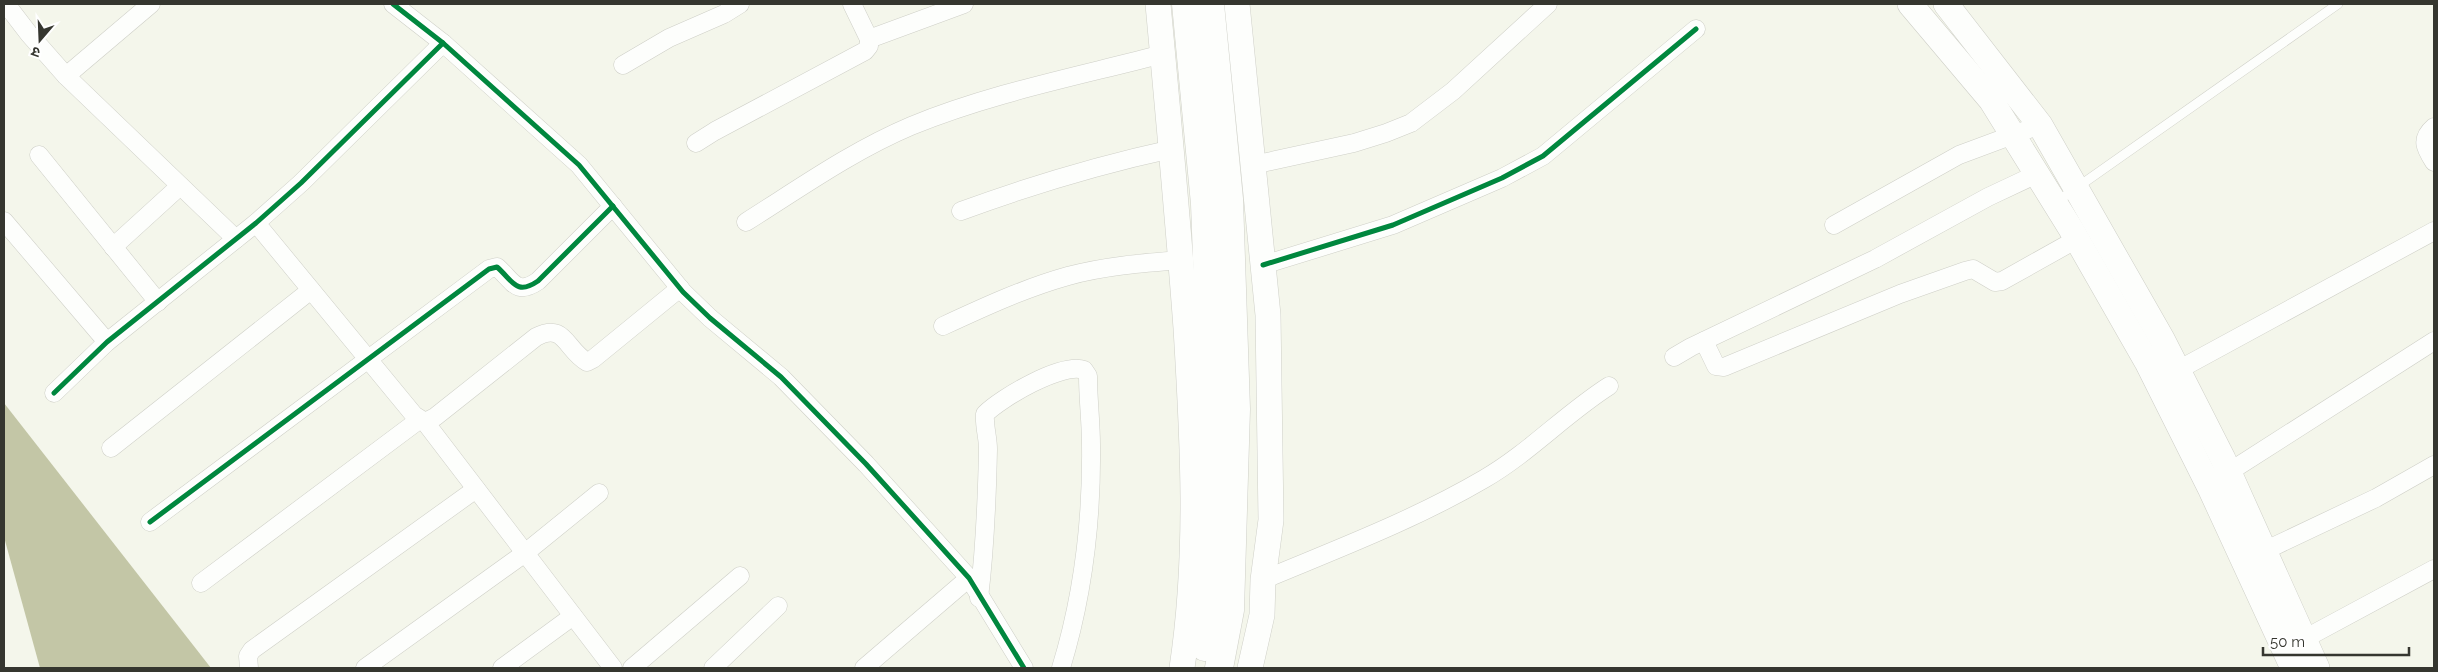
<svg xmlns="http://www.w3.org/2000/svg" width="2438" height="672" font-family="Raleway,'Noto Sans Devanagari',sans-serif">
<style>
.water{fill:#c3c6a6}
.lines{fill:none;stroke-linecap:round;stroke-linejoin:round}
.service-casing{stroke:#cecfc7;stroke-width:10}
.minor-casing{stroke:#cecfc7;stroke-width:19}
.secondary-casing{stroke:#cecfc7;stroke-width:26}
.primary-casing{stroke:#cecfc7;stroke-width:29}
.service{stroke:#fdfefc;stroke-width:9}
.minor{stroke:#fdfefc;stroke-width:18}
.secondary{stroke:#fdfefc;stroke-width:25}
.primary{stroke:#fdfefc;stroke-width:28}
.cycleway-casing{stroke:#fff;stroke-width:8}
.cycleway{stroke:#00873e;stroke-width:5}
</style>
<rect width="100%" height="100%" fill="#f4f6eb"/>
<!-- water -->
<path class="water" d="M4 403 211 668H40L4 537Z"/>
<g class="lines">
<defs>
<path id="service" d="M2055 203 2338 4"/>
<g id="minor">
<path d="M6 4 29 34 66 76"/>
<path d="M151 4 66 76 236 239"/>
<path d="M393 4 443 43 579 165 683 292 710 318 781 377 866 464 969 578 1024 668"/>
<path d="M852 4 869 39"/>
<path d="M623 65 669 38 724 14 740 4"/>
<path d="M2434 127C2420 139 2425 148 2434 162"/>
<path d="M696 143 715 131 865 51 869 46V39L964 4"/>
<path d="M39 155 158 302"/>
<path d="M1253 165 1354 143 1386 133 1411 123 1453 91 1548 4"/>
<path d="M961 211C1032 185 1098 165 1172 149"/>
<path d="M4 221 107 342"/>
<path d="M746 222C800 188 852 151 911 126 991 93 1079 76 1163 54"/>
<path d="M256 223 414 415 425 422 435 417 536 337C565 322 565 349 587 362L593 359 680 288"/>
<path d="M1834 225 1959 155 2040 125"/>
<path d="M113 247 180 186"/>
<path d="M1263 265 1393 225 1502 178 1543 156 1696 29"/>
<path d="M943 326C984 307 1025 288 1068 276 1105 266 1143 263 1181 260"/>
<path d="M1704 341 1716 366 1724 367 1900 294 1965 271 1973 269 1995 282 2002 281 2077 239"/>
<path d="M1674 357 1691 347 1875 259 1988 197 2037 174"/>
<path d="M2178 370 2434 231"/>
<path d="M54 393 107 342 256 223 301 183 443 43"/>
<path d="M425 422 613 668"/>
<path d="M111 448 311 290"/>
<path d="M2229 472 2434 341"/>
<path d="M150 522 489 269 497 267C513 281 516 296 538 281L613 206"/>
<path d="M2264 551 2376 498 2434 465"/>
<path d="M1263 580C1337 549 1414 520 1484 479 1529 453 1565 414 1609 386"/>
<path d="M201 583 419 420"/>
<path d="M979 598C985 548 987 499 988 449 988 437 984 426 985 414 1001 398 1062 362 1084 370L1088 376C1088 399 1091 422 1091 445 1092 521 1083 596 1061 668"/>
<path d="M2304 639 2434 569"/>
<path d="M249 668 248 656 252 650 476 489"/>
<path d="M365 668 525 553 599 493"/>
<path d="M502 668 573 616"/>
<path d="M632 668 740 576"/>
<path d="M713 668 778 606"/>
<path d="M864 668 969 578"/>
</g>
<g id="secondary">
<path d="M1158 4C1168 112 1178 220 1186 328 1193 442 1199 555 1182 668"/>
<path d="M1237 4 1268 315 1271 520 1263 580 1262 615 1250 668"/>
<path d="M1910 4 1991 100 2071 229 2147 362 2211 490 2293 668"/>
<path d="M1946 4 2040 125 2162 339 2223 459 2317 668"/>
</g>
<g id="primary">
<path d="M1186 4 1205 204 1214 448 1210 616 1205 647"/>
<path d="M1210 4 1229 199 1236 409 1230 610 1219 668"/>
</g>
</defs>
<!-- service casing -->
<use href="#service" class="service-casing"/>
<!-- minor casing -->
<use href="#minor" class="minor-casing"/>
<!-- secondary casing -->
<use href="#secondary" class="secondary-casing"/>
<!-- primary casing -->
<use href="#primary" class="primary-casing"/>
<!-- service -->
<use href="#service" class="service"/>
<!-- minor -->
<use href="#minor" class="minor"/>
<!-- secondary -->
<use href="#secondary" class="secondary"/>
<!-- primary -->
<use href="#primary" class="primary"/>
<defs>
<g id="cycleway">
<path d="M393 4 443 43 579 165 683 292 710 318 781 377 866 464 969 578 1024 668"/>
<path d="M1263 265 1393 225 1502 178 1543 156 1696 29"/>
<path d="M54 393 107 342 256 223 301 183 443 43"/>
<path d="M150 522 489 269 497 267C513 281 516 296 538 281L613 206"/>
</g>
</defs>
<!-- cycleway casing -->
<use href="#cycleway" class="cycleway-casing"/>
<!-- cycleway -->
<use href="#cycleway" class="cycleway"/>
</g>
<!-- border -->
<rect width="2438" height="672" fill="none" stroke="#35362f" stroke-width="10"/>
<!-- north arrow -->
<g transform="translate(40 40) rotate(199)" stroke="#ffffff" stroke-width="4" paint-order="stroke">
<path d="M0-4L9 19L0 12L-9 19Z" fill="#35362f"/>
<text y="-8" font-size="14" font-weight="bold" text-anchor="middle" fill="#35362f">उ</text>
</g>
<!-- scale -->
<path d="M2263 647v8h146v-8" fill="none" stroke="#35362f" stroke-width="2.5"/>
<text x="2270" y="647" font-size="15" fill="#35362f" stroke="#ffffff" stroke-width="4" paint-order="stroke">50 m</text>
</svg>
